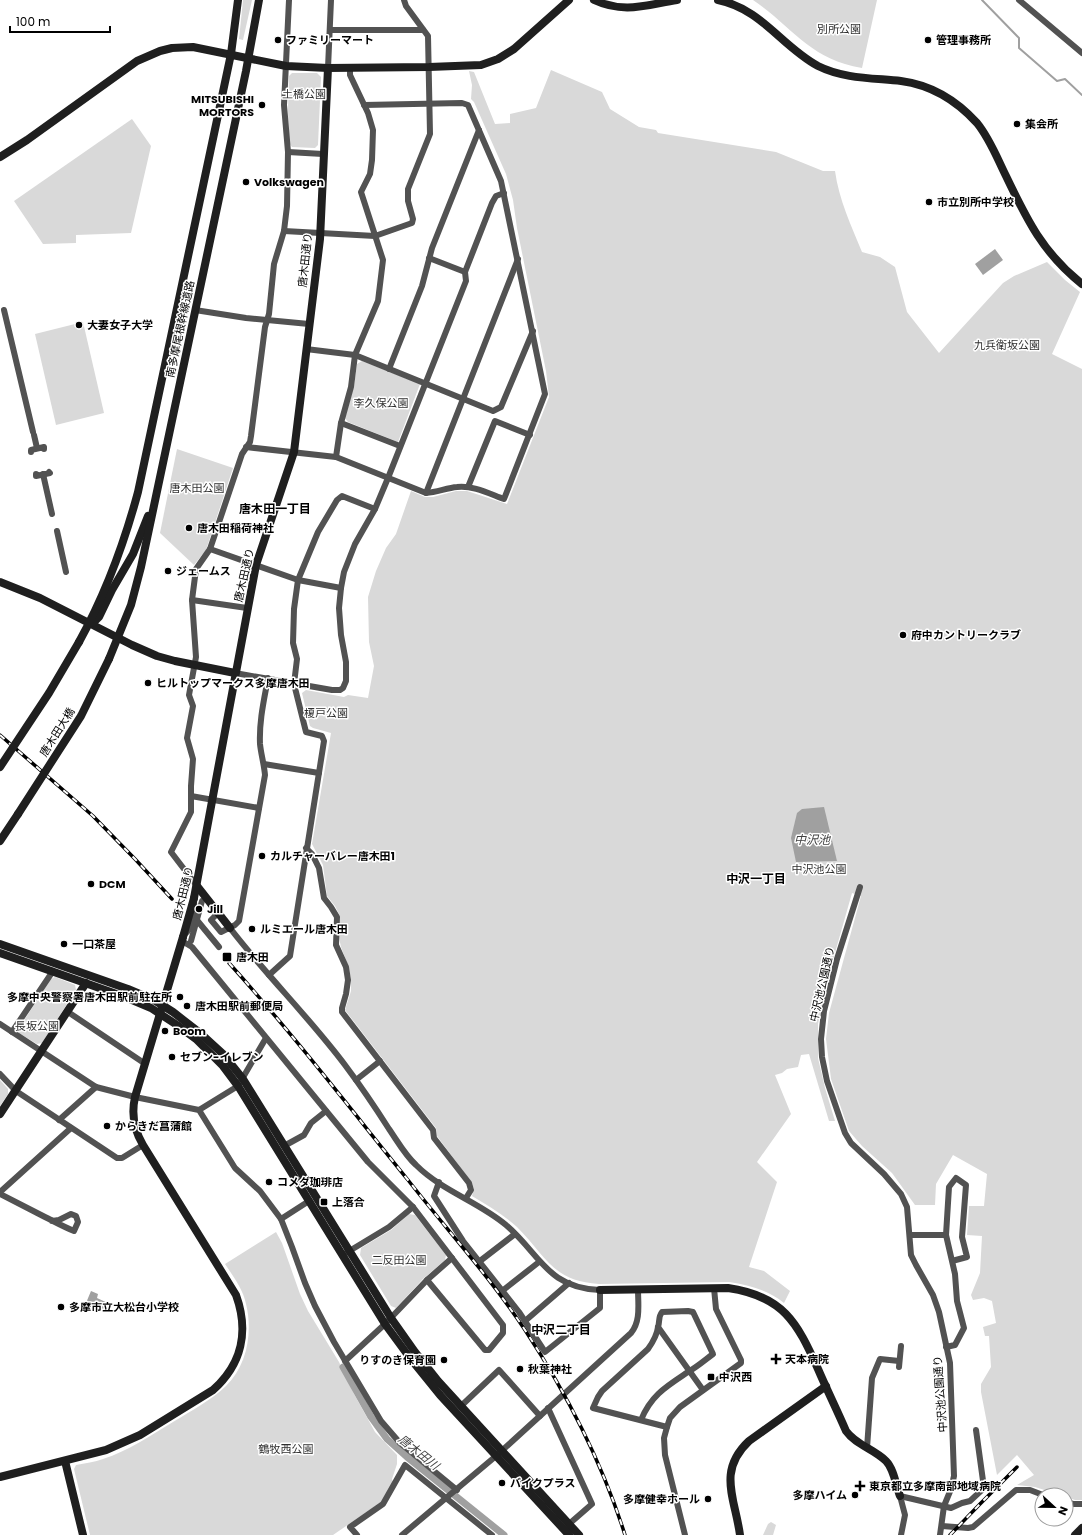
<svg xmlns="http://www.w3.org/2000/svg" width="1082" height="1535" font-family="Poppins,'Noto Sans JP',sans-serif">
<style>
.green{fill:#d9d9d9}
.water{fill:#a0a0a0}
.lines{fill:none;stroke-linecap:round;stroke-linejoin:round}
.stream{stroke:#a0a0a0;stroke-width:2}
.canal{stroke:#a0a0a0;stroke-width:7}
.street{stroke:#525252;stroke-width:6}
.secondary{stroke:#1f1f1f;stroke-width:8}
.rail-casing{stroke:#000;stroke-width:3.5}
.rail{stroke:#fff;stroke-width:2;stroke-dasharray:6;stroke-linecap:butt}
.street-bridge{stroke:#525252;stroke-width:6}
.secondary-bridge{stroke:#1f1f1f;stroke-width:8}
.poi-dot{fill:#000;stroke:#fff;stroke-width:1.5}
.labels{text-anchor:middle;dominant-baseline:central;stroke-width:3;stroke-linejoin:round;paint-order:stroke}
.park-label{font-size:11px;fill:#303030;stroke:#fff}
.poi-label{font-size:11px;font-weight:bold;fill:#000;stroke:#fff;text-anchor:start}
.street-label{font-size:11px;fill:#000;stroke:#fff}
.neighbourhood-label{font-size:12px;font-weight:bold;fill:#000;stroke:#fff}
.water-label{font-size:12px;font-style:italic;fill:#414141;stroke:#fff}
</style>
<rect width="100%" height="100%" fill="#fff"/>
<!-- green -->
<g class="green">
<path d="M243 0H252L243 40 239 39Z"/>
<path d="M753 0H877L862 68C809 59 793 27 753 0Z"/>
<path d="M551 70 602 92 610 109 639 127 656 130 658 133 776 152 823 171H835C839 200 851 225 862 252L880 257 895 267 907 312 939 353 1003 283 1014 276 1047 262 1065 280 1080 292 1052 354 1082 369V1500H1075L1066 1497V1495H1060L1035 1487 1017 1485 1034 1475 1017 1455 997 1475 981 1392V1384L991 1367 989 1336H985L983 1327 996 1323 992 1301 984 1298 973 1300 971 1295 980 1273 982 1236 967 1235 969 1206H984L987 1174 953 1155 936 1184 935 1205H915L892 1173 862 1146 849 1131 831 1079 826 1039 829 1013 861 896 852 893 829 974 818 1024V1058L825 1088 835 1121H829L809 1054 801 1055 798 1067 787 1069 782 1073 775 1075 791 1114 757 1162 777 1182 749 1267 764 1271 790 1291 784 1303C768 1290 749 1285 729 1282L599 1284C552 1281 546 1256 517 1227 504 1215 487 1205 472 1196L474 1189 472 1183 437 1136 436 1128 345 1010 351 991V979L349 968 341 947 339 938 340 916 335 906 327 896 323 865 312 844 331 733 313 728 310 726 302 693 306 690 344 697 348 695 368 698 374 666 369 642 368 597 376 571 386 548 396 534 411 491 425 497H433L456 491H467L507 504 549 397 546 371 517 228 513 200 506 174 474 102 471 99 472 85 469 71 474 72 495 124 510 123V114L536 108Z"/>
<path d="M292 73H317L321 77 318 145 315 148 292 147 289 143 288 110 289 76Z"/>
<path d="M132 119 151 146 131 233 76 235V243L43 244 14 201Z"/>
<path d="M83 322 104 413 56 425 35 334Z"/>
<path d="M362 361 420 384 398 442 348 422 345 418 354 386 357 364Z"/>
<path d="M177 449 233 468 206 550 194 565 160 533Z"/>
<path d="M55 977 75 985 76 990 42 1043 37 1044 19 1033V1028L51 979Z"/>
<path d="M0 1080 8 1089V1094L0 1106Z"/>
<path d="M409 1214 415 1215 446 1255 445 1260 423 1279 396 1308 391 1306 360 1255 361 1248 391 1230Z"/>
<path d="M276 1232 282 1243 300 1294 308 1311 339 1362 354 1394 375 1432 397 1455V1464L392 1479 393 1482 381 1502 333 1535H90L74 1469 76 1465C85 1463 95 1462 103 1459 128 1451 150 1436 173 1422 191 1411 210 1401 226 1386 247 1366 253 1332 246 1304 243 1289 233 1276 225 1264Z"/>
<path d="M771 1522 776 1525 773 1535H763L768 1524Z"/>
</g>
<!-- water -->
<g class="water">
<path d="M995 249 1003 260 983 275 975 264Z"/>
<path d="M824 807 837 861 796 862 791 838 797 813 802 809Z"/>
<path d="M91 1291 98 1294 97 1298 112 1305 109 1313 86 1303Z"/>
</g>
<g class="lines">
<!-- stream -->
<path class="stream" d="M982 0 1019 38V48L1057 81 1065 79 1082 95"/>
<!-- canal -->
<path class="canal" d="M343 1367 371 1417 387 1439 407 1457 504 1535"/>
<!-- street -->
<g class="street">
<path d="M1019 0 1082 53"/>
<path d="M330 30H423"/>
<path d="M328 68 331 0"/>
<path d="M288 152 323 154"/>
<path d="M284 231 375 236 412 223 413 219 408 201V189L430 134 428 36 406 6 404 0"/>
<path d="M429 258 465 272"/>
<path d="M4 310 33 432"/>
<path d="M195 310 246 318 309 324"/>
<path d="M306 349 355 355 493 411 501 407 533 331"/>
<path d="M389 369 422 286 432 248 479 130"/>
<path d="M341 423 400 446"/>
<path d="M34 435 37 448"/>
<path d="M246 447 336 457 426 493C437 492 447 488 457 487 473 485 490 494 504 499L545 394 501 181 468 105 462 103 364 105"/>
<path d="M31 452V450L44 447V449"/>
<path d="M336 457 341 423 351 387 355 355 378 301 383 260 361 192 370 174 372 160 373 130 368 113 350 75V69"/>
<path d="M36 474V476L50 473 49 472"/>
<path d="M43 474 52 514"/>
<path d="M468 487 495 421 530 435"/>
<path d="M426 493 518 259"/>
<path d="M57 531 66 572"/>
<path d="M210 549 298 580 341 588"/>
<path d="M192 600 247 608"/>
<path d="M235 673 332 690H340L343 688 346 681V662L341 635 339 608 341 588 344 572 355 544 375 509 388 478 466 281 465 272 492 203 496 196 504 193"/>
<path d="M264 764 319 773"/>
<path d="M191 796 259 808"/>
<path d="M306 848 312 854 319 868 324 898 331 907 337 917 336 945 346 967 348 980 346 994 342 1008V1012L433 1130 434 1138 469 1183 471 1190 466 1198"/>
<path d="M197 886 171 852 191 812V786L193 759 187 738 193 706 189 695 196 657 192 600 196 569 210 549 242 454 250 442 251 436 265 327 269 314 274 264 284 231 287 206 288 152 284 105 289 0"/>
<path d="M860 887 837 959 824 1011 821 1039 822 1057 827 1081 845 1133 851 1143 884 1174 901 1194 907 1207 911 1255 916 1265 933 1295 939 1312 950 1363 954 1476 951 1489 944 1506 940 1535"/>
<path d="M218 913 211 920 221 932 235 925 239 921 265 775C264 764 261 754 260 744 259 721 264 700 268 678"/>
<path d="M196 919 219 947"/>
<path d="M230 928C266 975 309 1017 345 1065 360 1085 375 1107 389 1129 398 1142 405 1155 416 1165 442 1191 479 1202 506 1225 540 1254 547 1288 600 1290V1308L545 1352 519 1312 463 1241 434 1196 439 1182"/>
<path d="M182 941 192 947 368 1162 413 1207 503 1325V1333L489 1350H485L427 1280"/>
<path d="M191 941 202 901"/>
<path d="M269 975 290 956 324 741 322 736 306 732 294 684 297 659 293 643 294 609 298 580 318 532 337 500 342 496 375 509"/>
<path d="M68 1012 144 1063"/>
<path d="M0 1024 96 1087 135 1097 199 1110 235 1168 260 1191 281 1219 292 1247 305 1283 315 1306 334 1342 381 1421 400 1443 457 1490"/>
<path d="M12 1032 53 971"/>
<path d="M0 1074 16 1091 117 1158H122L143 1145"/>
<path d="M356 1080 380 1061"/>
<path d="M199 1110 238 1086 266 1038"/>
<path d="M59 1120 96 1087"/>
<path d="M284 1146 304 1135 311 1123 326 1111"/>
<path d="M0 1192 71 1128"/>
<path d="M0 1194 45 1217C55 1222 64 1227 74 1231L78 1222 76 1216 71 1214 59 1220 52 1221"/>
<path d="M281 1219 309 1201"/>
<path d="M910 1235H946"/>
<path d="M346 1253 389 1227 413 1207"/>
<path d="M480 1261 515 1234"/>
<path d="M502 1291 539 1262"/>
<path d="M525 1321 569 1283"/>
<path d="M658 1327 703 1390"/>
<path d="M946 1347 955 1345 964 1328 957 1301 955 1274 946 1235 949 1187 956 1178 966 1185 962 1237 967 1257 952 1261"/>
<path d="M345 1361 385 1324 427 1280 452 1258"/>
<path d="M899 1367 901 1346"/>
<path d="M461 1406 499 1370 540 1416"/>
<path d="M548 1408 592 1504 569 1524"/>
<path d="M641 1420C651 1395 667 1386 688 1372 697 1367 705 1360 713 1354L693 1312 688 1311 662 1312C658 1317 660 1321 658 1327 657 1335 653 1342 648 1349L602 1391 598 1397 593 1408 667 1427"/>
<path d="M867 1448 872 1378 880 1359 899 1361"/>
<path d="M1066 1502 1073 1504H1082"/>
<path d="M942 1526 968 1528 973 1527 1016 1490H1030L1043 1495"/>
<path d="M357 1535 350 1527 383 1504 405 1465 492 1535"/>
<path d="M402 1535 496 1456 631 1333C641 1321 638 1304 638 1289"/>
<path d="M685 1535 665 1455 664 1438 667 1427 670 1418 680 1407 741 1363V1360L716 1309 714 1288"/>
<path d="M901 1535 905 1515 900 1496 951 1508 962 1503 970 1501 984 1488 976 1430"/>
</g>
<!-- secondary -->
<g class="secondary">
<path d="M594 0C624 14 646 5 677 0"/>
<path d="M718 0C762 9 781 46 818 66 844 79 874 78 901 81 931 85 957 101 977 123 990 139 997 158 1006 176 1027 220 1043 253 1082 284"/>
<path d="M0 157 27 140 137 61 160 51 172 48 193 47 286 66 328 68 429 67 481 65 498 59 514 49 569 0"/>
<path d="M0 582 40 598 132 645 157 656 175 661 235 673"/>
<path d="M89 623 94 622 99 617 112 590 133 554 148 516"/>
<path d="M79 642C105 595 124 544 138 492L231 54 238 0"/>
<path d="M109 659 131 605 141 567 246 71 259 0"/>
<path d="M0 841 18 814"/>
<path d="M197 886 230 928"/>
<path d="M194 898 256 565 294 452 320 239 328 68"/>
<path d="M0 944 128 989 154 1000 173 1012 200 1033 223 1054 243 1079 391 1318 415 1352 438 1381 579 1535"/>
<path d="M0 953 125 997 151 1008 177 1025 196 1039 223 1066 238 1086 385 1324 410 1358 440 1395 569 1535"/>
<path d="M0 1114 86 983"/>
<path d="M600 1290 728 1288C783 1296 797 1322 818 1369 827 1390 837 1410 846 1431 856 1445 874 1449 886 1461 894 1469 896 1486 900 1496"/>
<path d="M65 1461 83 1535"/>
<path d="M0 1477 106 1450 140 1435 213 1390C242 1364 249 1331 236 1295L143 1145C134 1130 131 1115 135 1097L183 937"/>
<path d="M740 1535C735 1498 717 1471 749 1441L826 1386"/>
<path d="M1075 1535 1082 1528"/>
</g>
<defs>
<g id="rail">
<path d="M0 735 93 816 135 859 172 899"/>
<path d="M229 963C292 1033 349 1107 408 1180 447 1230 490 1277 525 1330 567 1394 602 1462 625 1535"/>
<path d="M950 1535 980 1504 1017 1467"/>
</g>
</defs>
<!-- rail casing -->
<use href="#rail" class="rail-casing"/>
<!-- rail -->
<use href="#rail" class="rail"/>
<!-- street-bridge -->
<path class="street-bridge" d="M183 936C195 925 196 918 194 902"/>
<!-- secondary-bridge -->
<g class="secondary-bridge">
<path d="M0 767 49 693 79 642"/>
<path d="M18 814 81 716 109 659"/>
<path d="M183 937 194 898"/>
</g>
</g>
<!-- markers -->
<g class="poi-dot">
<circle cx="278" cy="40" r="4"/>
<circle cx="928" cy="40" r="4"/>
<circle cx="262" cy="105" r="4"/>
<circle cx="1017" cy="124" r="4"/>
<circle cx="246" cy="182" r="4"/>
<circle cx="929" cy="202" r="4"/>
<circle cx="79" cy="325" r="4"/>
<circle cx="189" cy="528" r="4"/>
<circle cx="168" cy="571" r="4"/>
<circle cx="903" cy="635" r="4"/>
<circle cx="148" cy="683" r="4"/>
<circle cx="262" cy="856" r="4"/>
<circle cx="91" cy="884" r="4"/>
<circle cx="199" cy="909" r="4"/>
<circle cx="252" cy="929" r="4"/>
<circle cx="64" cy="944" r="4"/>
<rect x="222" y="952" width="10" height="10" rx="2"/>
<circle cx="180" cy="997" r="4"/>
<circle cx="187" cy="1006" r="4"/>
<circle cx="165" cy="1031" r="4"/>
<circle cx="172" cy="1057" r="4"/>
<circle cx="107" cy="1126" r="4"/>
<circle cx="269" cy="1182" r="4"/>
<rect x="320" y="1198" width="8" height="8" rx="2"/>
<circle cx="61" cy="1307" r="4"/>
<path d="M774 1353h4v4h4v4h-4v4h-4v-4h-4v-4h4z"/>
<circle cx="444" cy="1360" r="4"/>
<circle cx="520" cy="1369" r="4"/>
<rect x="707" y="1373" width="8" height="8" rx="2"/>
<circle cx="502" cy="1483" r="4"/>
<path d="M858 1480h4v4h4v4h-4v4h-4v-4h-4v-4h4z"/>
<circle cx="855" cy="1495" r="4"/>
<circle cx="708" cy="1499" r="4"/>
</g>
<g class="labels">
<!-- park labels -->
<g class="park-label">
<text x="839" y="29">別所公園</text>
<text x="304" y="94">土橋公園</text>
<text x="1007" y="345">九兵衛坂公園</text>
<text x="381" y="403">李久保公園</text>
<text x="197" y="488">唐木田公園</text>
<text x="326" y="713">榎戸公園</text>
<text x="819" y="869">中沢池公園</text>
<text x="37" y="1026">長坂公園</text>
<text x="399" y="1260">二反田公園</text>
<text x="286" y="1449">鶴牧西公園</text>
</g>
<!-- poi labels -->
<g class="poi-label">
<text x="286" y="40">ファミリーマート</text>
<text x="936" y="40">管理事務所</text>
<text x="254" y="99" text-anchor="end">MITSUBISHI<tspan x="254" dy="13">MORTORS</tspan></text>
<text x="1025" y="124">集会所</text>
<text x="254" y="182">Volkswagen</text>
<text x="937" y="202">市立別所中学校</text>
<text x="87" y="325">大妻女子大学</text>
<text x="197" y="528">唐木田稲荷神社</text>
<text x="176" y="571">ジェームス</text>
<text x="911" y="635">府中カントリークラブ</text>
<text x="156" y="683">ヒルトップマークス多摩唐木田</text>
<text x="270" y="856">カルチャーバレー唐木田1</text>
<text x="99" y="884">DCM</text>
<text x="207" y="909">Jill</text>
<text x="260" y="929">ルミエール唐木田</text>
<text x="72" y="944">一口茶屋</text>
<text x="236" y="957">唐木田</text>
<text x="172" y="997" text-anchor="end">多摩中央警察署唐木田駅前駐在所</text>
<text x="195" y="1006">唐木田駅前郵便局</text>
<text x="173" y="1031">Boom</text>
<text x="180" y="1057">セブン-イレブン</text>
<text x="115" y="1126">からきだ菖蒲館</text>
<text x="277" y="1182">コメダ珈琲店</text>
<text x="332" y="1202">上落合</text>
<text x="69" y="1307">多摩市立大松台小学校</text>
<text x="785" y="1359">天本病院</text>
<text x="436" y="1360" text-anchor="end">りすのき保育園</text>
<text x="528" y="1369">秋葉神社</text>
<text x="719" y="1377">中沢西</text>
<text x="510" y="1483">バイクプラス</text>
<text x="869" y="1486">東京都立多摩南部地域病院</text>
<text x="847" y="1495" text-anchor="end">多摩ハイム</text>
<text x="700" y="1499" text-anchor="end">多摩健幸ホール</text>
</g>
<!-- street labels -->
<g class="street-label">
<text transform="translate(305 260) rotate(-84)">唐木田通り</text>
<text transform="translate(180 329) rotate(-78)">南多摩尾根幹線道路</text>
<text transform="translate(244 575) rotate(-77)">唐木田通り</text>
<text transform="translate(57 732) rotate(-58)">唐木田大橋</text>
<text transform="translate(183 893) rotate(-76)">唐木田通り</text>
<text transform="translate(822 984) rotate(-77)">中沢池公園通り</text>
<text transform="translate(940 1394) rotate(-94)">中沢池公園通り</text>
</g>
<!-- neighbourhood labels -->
<g class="neighbourhood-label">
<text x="275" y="508">唐木田一丁目</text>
<text x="756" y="878">中沢一丁目</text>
<text x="561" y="1329">中沢二丁目</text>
</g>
<!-- water labels -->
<g class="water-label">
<text x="812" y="839">中沢池</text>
<text transform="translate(419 1452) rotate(39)">唐木田川</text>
</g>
</g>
<!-- north arrow -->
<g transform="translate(1054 1507) rotate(112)"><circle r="19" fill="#ffffff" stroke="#999999"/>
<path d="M0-3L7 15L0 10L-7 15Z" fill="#000000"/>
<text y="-6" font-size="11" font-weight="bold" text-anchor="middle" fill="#000000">N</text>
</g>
<!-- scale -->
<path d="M10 26v6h100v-6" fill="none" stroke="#000000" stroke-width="2"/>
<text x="16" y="26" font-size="12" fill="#000000" stroke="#ffffff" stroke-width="3" paint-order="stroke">100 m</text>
</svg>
